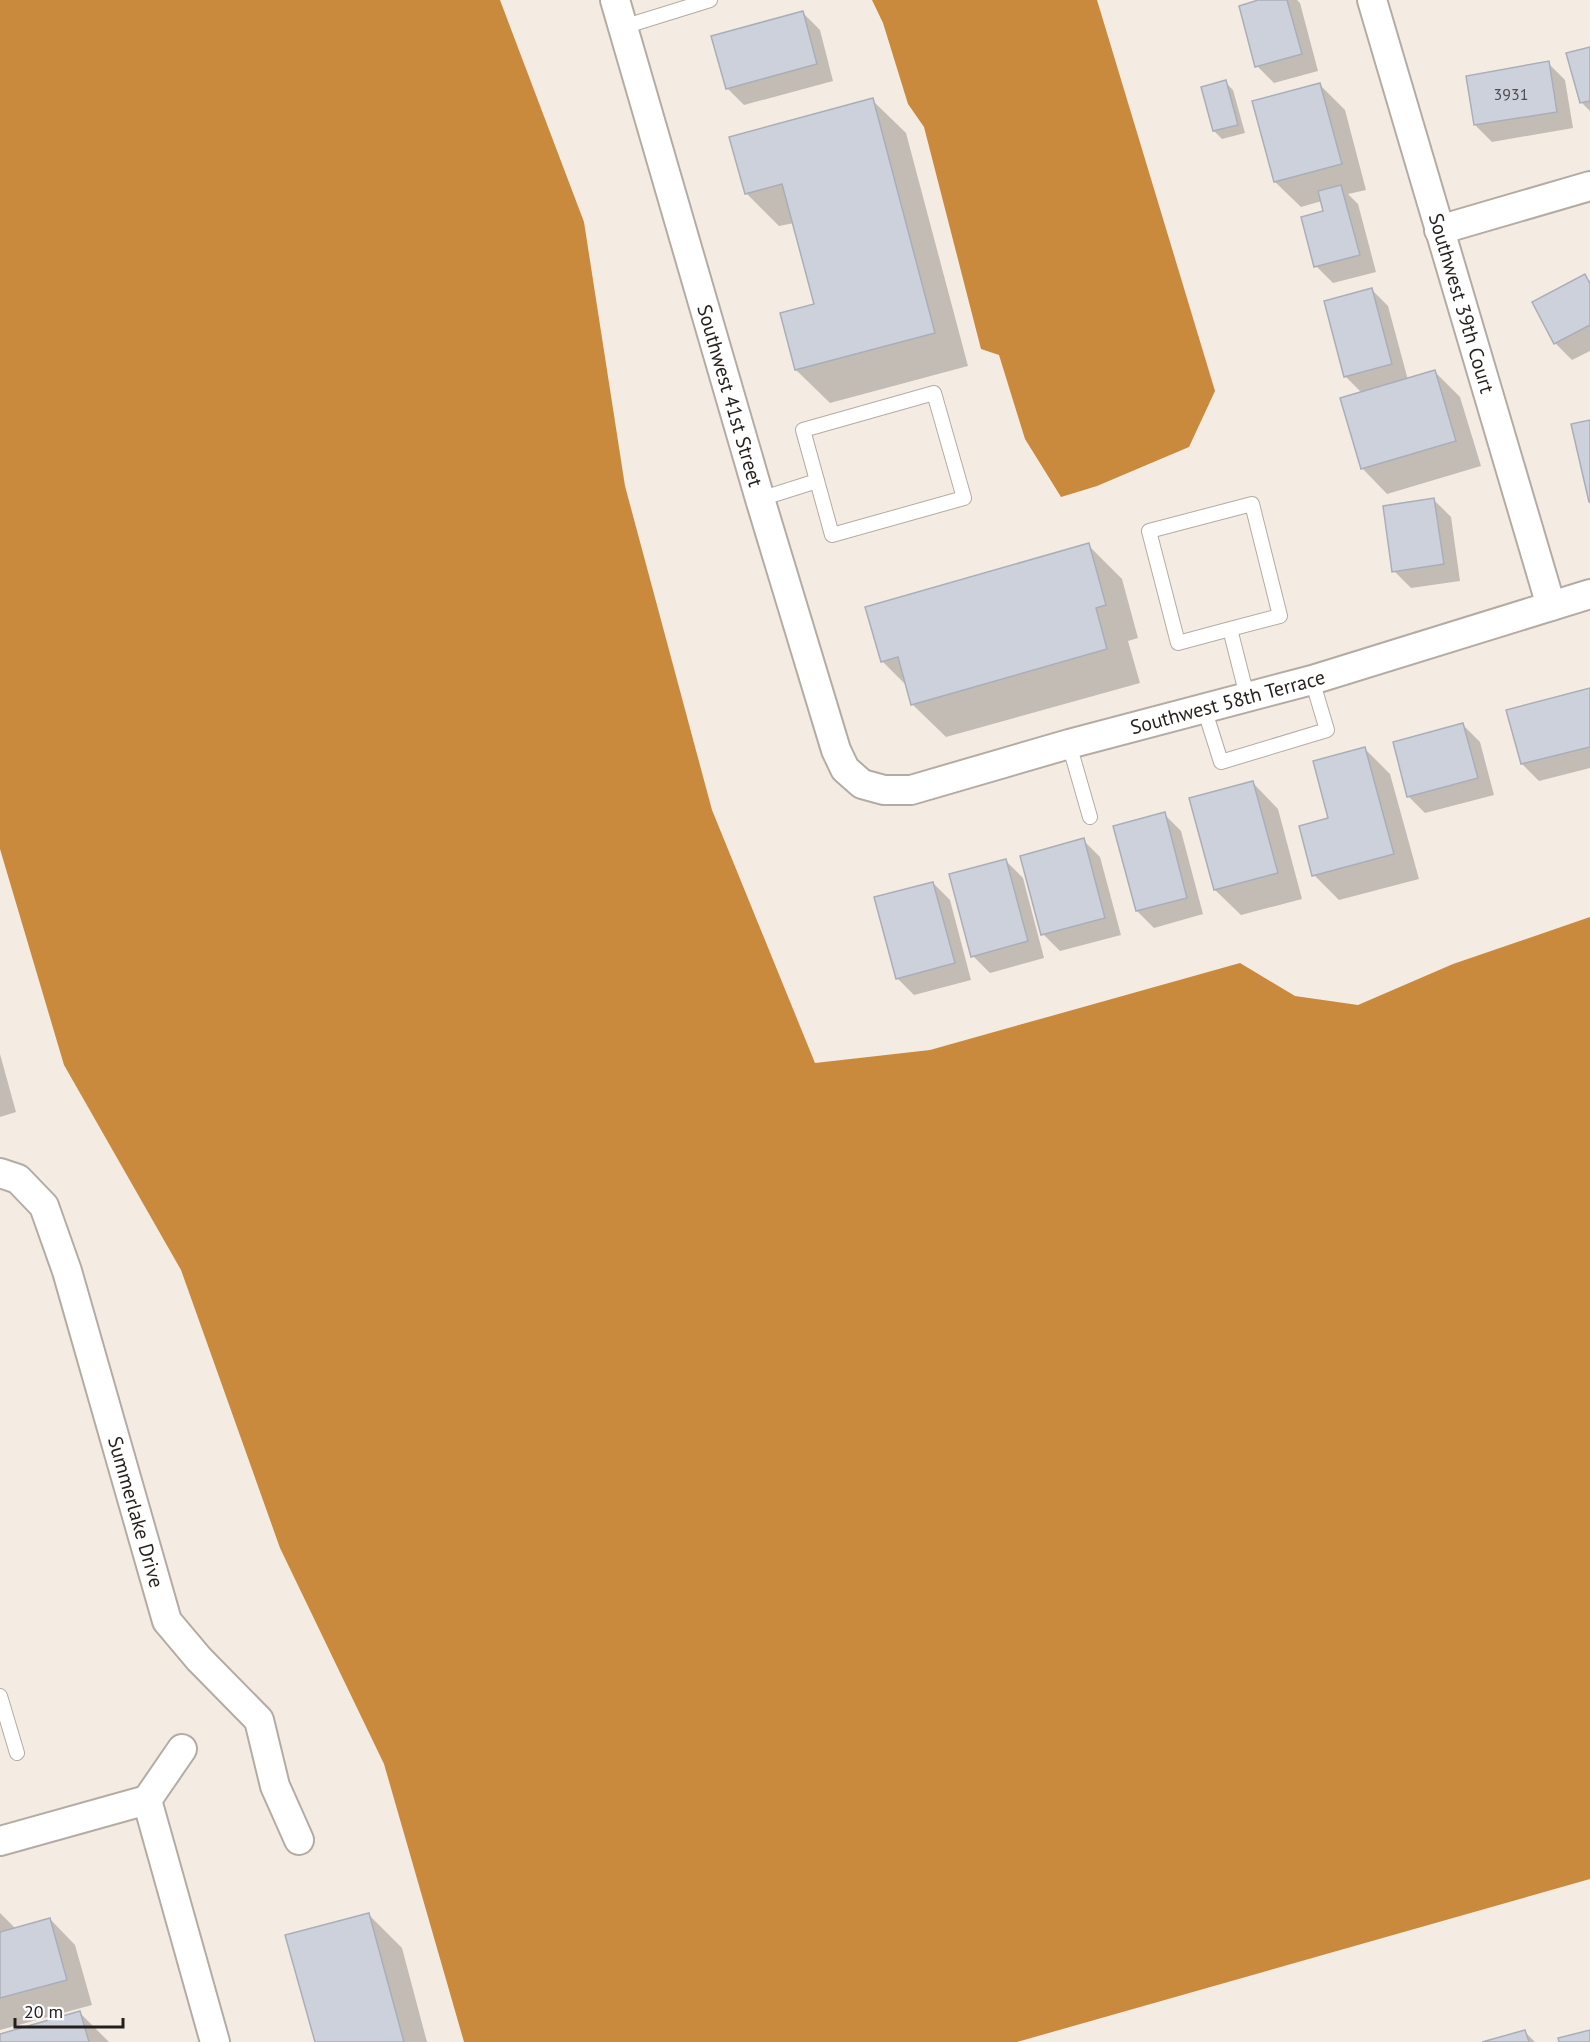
<svg xmlns="http://www.w3.org/2000/svg" width="1590" height="2042" font-family="'PT Sans',sans-serif">
<style>
.water{fill:#ca8a3d}
.shadow{fill:#0003}
.building{fill:#cdd1db;stroke:#aaaeb8;stroke-width:1.5}
.lines{fill:none;stroke-linecap:round;stroke-linejoin:round}
.service-casing{stroke:#b4aca4;stroke-width:16}
.minor-casing{stroke:#b4aca4;stroke-width:32}
.service{stroke:#fff;stroke-width:14}
.minor{stroke:#fff;stroke-width:28}
.labels{text-anchor:middle;dominant-baseline:central;stroke-width:5;stroke-linejoin:round;paint-order:stroke}
.number-label{font-size:16px;fill:#4e4c4c}
.street-label{font-size:20px;fill:#231f1c;stroke:#fff}
</style>
<rect width="100%" height="100%" fill="#f4ece3"/>
<!-- water -->
<g class="water">
<path d="M0 0H500L584 222 625 486 712 810 815 1063 930 1050 1240 963 1295 996 1358 1005 1453 964 1590 917V1879L1017 2042H464L384 1764 280 1548 181 1270 64 1065 0 849Z"/>
<path d="M872 0H1097L1215 391 1189 447 1097 486 1061 497 1025 439 999 355 981 349 924 127 908 104 883 23Z"/>
</g>
<!-- shadow -->
<g class="shadow">
<path d="M1259 0H1297L1300 3 1318 71 1274 83 1257 66Z"/>
<path d="M803 13 820 30 833 81 744 105 727 88Z"/>
<path d="M1590 49V111L1581 102Z"/>
<path d="M1548 63 1565 80 1573 128 1492 142 1475 125Z"/>
<path d="M1225 82 1233 90 1245 133 1222 139 1214 131Z"/>
<path d="M1320 85 1345 110 1366 190 1348 194 1358 204 1376 272 1333 283 1316 266 1325 212 1322 201 1301 207 1275 182Z"/>
<path d="M872 100 906 133 968 366 830 403 796 370 816 305 794 223 779 226 746 193Z"/>
<path d="M1584 276 1590 281V351L1572 360 1555 343Z"/>
<path d="M1371 289 1388 306 1408 380 1435 372 1460 397 1481 466 1387 494 1362 468V393L1345 376Z"/>
<path d="M1434 500 1451 517 1460 581 1411 588 1394 571Z"/>
<path d="M1088 545 1122 579 1138 638 1128 641 1140 683 946 737 912 704 907 686 882 661Z"/>
<path d="M1590 690V768L1539 781 1522 764Z"/>
<path d="M1463 725 1480 742 1494 795 1425 813 1408 796Z"/>
<path d="M1365 749 1390 774 1419 879 1339 900 1314 875 1330 819Z"/>
<path d="M1253 783 1278 809 1302 899 1241 915 1215 890 1191 800Z"/>
<path d="M1164 814 1181 831 1203 914 1154 928 1137 911Z"/>
<path d="M1083 840 1100 857 1121 935 1060 951 1043 934Z"/>
<path d="M1006 861 1023 878 1044 958 990 973 973 956Z"/>
<path d="M933 883 950 900 971 980 914 995 897 978Z"/>
<path d="M0 1054 16 1112 0 1117Z"/>
<path d="M0 1913 16 1929 50 1919 75 1945 92 2005 0 2030Z"/>
<path d="M368 1914 402 1948 427 2042H316Z"/>
<path d="M80 2013 109 2042H0V2035Z"/>
<path d="M1525 2032 1535 2042H1488Z"/>
</g>
<!-- building -->
<g class="building">
<path d="M1258 0H1287L1302 54 1255 67 1239 6Z"/>
<path d="M803 11 817 64 726 89 711 36Z"/>
<path d="M1590 47V101L1580 103 1566 53Z"/>
<path d="M1549 61 1557 112 1474 125 1466 76Z"/>
<path d="M1226 80 1238 125 1213 131 1201 87Z"/>
<path d="M1320 83 1342 164 1274 182 1252 101Z"/>
<path d="M873 98 935 333 795 370 780 313 814 304 782 184 745 194 729 137Z"/>
<path d="M1341 185 1360 255 1314 267 1301 217 1323 211 1318 191Z"/>
<path d="M1585 274 1590 284V325L1554 344 1532 302Z"/>
<path d="M1372 288 1392 364 1344 377 1324 301Z"/>
<path d="M1435 370 1456 441 1361 469 1340 398Z"/>
<path d="M1590 420V502H1589L1571 424Z"/>
<path d="M1434 498 1444 564 1392 572 1383 506Z"/>
<path d="M1089 543 1106 605 1096 608 1107 649 911 705 898 657 881 662 865 607Z"/>
<path d="M1590 688V747L1521 764 1506 710Z"/>
<path d="M1463 723 1478 778 1407 797 1393 742Z"/>
<path d="M1365 747 1394 854 1312 876 1299 826 1328 818 1313 761Z"/>
<path d="M1253 781 1278 873 1214 890 1189 798Z"/>
<path d="M1165 812 1187 898 1136 911 1113 826Z"/>
<path d="M1084 838 1105 918 1041 935 1020 856Z"/>
<path d="M1006 859 1028 941 971 957 949 874Z"/>
<path d="M933 882 955 963 896 979 874 897Z"/>
<path d="M369 1913 404 2042H315L285 1935Z"/>
<path d="M50 1918 67 1980 0 1998V1932Z"/>
<path d="M80 2011 89 2042H0V2034Z"/>
<path d="M1525 2030 1529 2042H1482Z"/>
<path d="M1590 2030V2042H1559L1558 2038Z"/>
</g>
<g class="lines">
<defs>
<g id="service">
<path d="M623 27 710 0"/>
<path d="M934 393 964 498 832 535 803 430Z"/>
<path d="M760 499 817 481"/>
<path d="M1230 629 1178 643 1149 531 1252 504 1280 616 1230 629 1247 696"/>
<path d="M1204 708 1221 762 1327 730 1312 680"/>
<path d="M1069 744 1090 817"/>
<path d="M0 1696 17 1753"/>
</g>
<g id="minor">
<path id="s1" d="M615 0 760 499 836 750 845 769 862 784 884 790H911L1069 744 1312 680 1590 594"/>
<path id="s2" d="M1372 0 1551 606"/>
<path d="M1439 230 1590 186"/>
<path id="s3" d="M0 1173 18 1179 44 1206 67 1271 167 1621 199 1659 259 1720 275 1786 299 1840"/>
<path d="M182 1749 147 1800 215 2042"/>
<path d="M0 1841 147 1800"/>
</g>
</defs>
<!-- service casing -->
<use href="#service" class="service-casing"/>
<!-- minor casing -->
<use href="#minor" class="minor-casing"/>
<!-- service -->
<use href="#service" class="service"/>
<!-- minor -->
<use href="#minor" class="minor"/>
</g>
<g class="labels">
<!-- number labels -->
<g class="number-label">
<text x="1511" y="94">3931</text>
</g>
<!-- street labels -->
<g class="street-label">
<text stroke="none"><textPath href="#s2" startOffset="316">Southwest 39th Court</textPath></text>
<text stroke="none"><textPath href="#s1" startOffset="412">Southwest 41st Street</textPath></text>
<text stroke="none"><textPath href="#s1" startOffset="1204">Southwest 58th Terrace</textPath></text>
<text stroke="none"><textPath href="#s3" startOffset="376">Summerlake Drive</textPath></text>
</g>
</g>
<!-- scale -->
<path d="M15 2018v9h108v-9" fill="none" stroke="#231f1c" stroke-width="3"/>
<text x="24" y="2018" font-size="18" fill="#231f1c" stroke="#ffffff" stroke-width="4.5" paint-order="stroke">20 m</text>
</svg>
